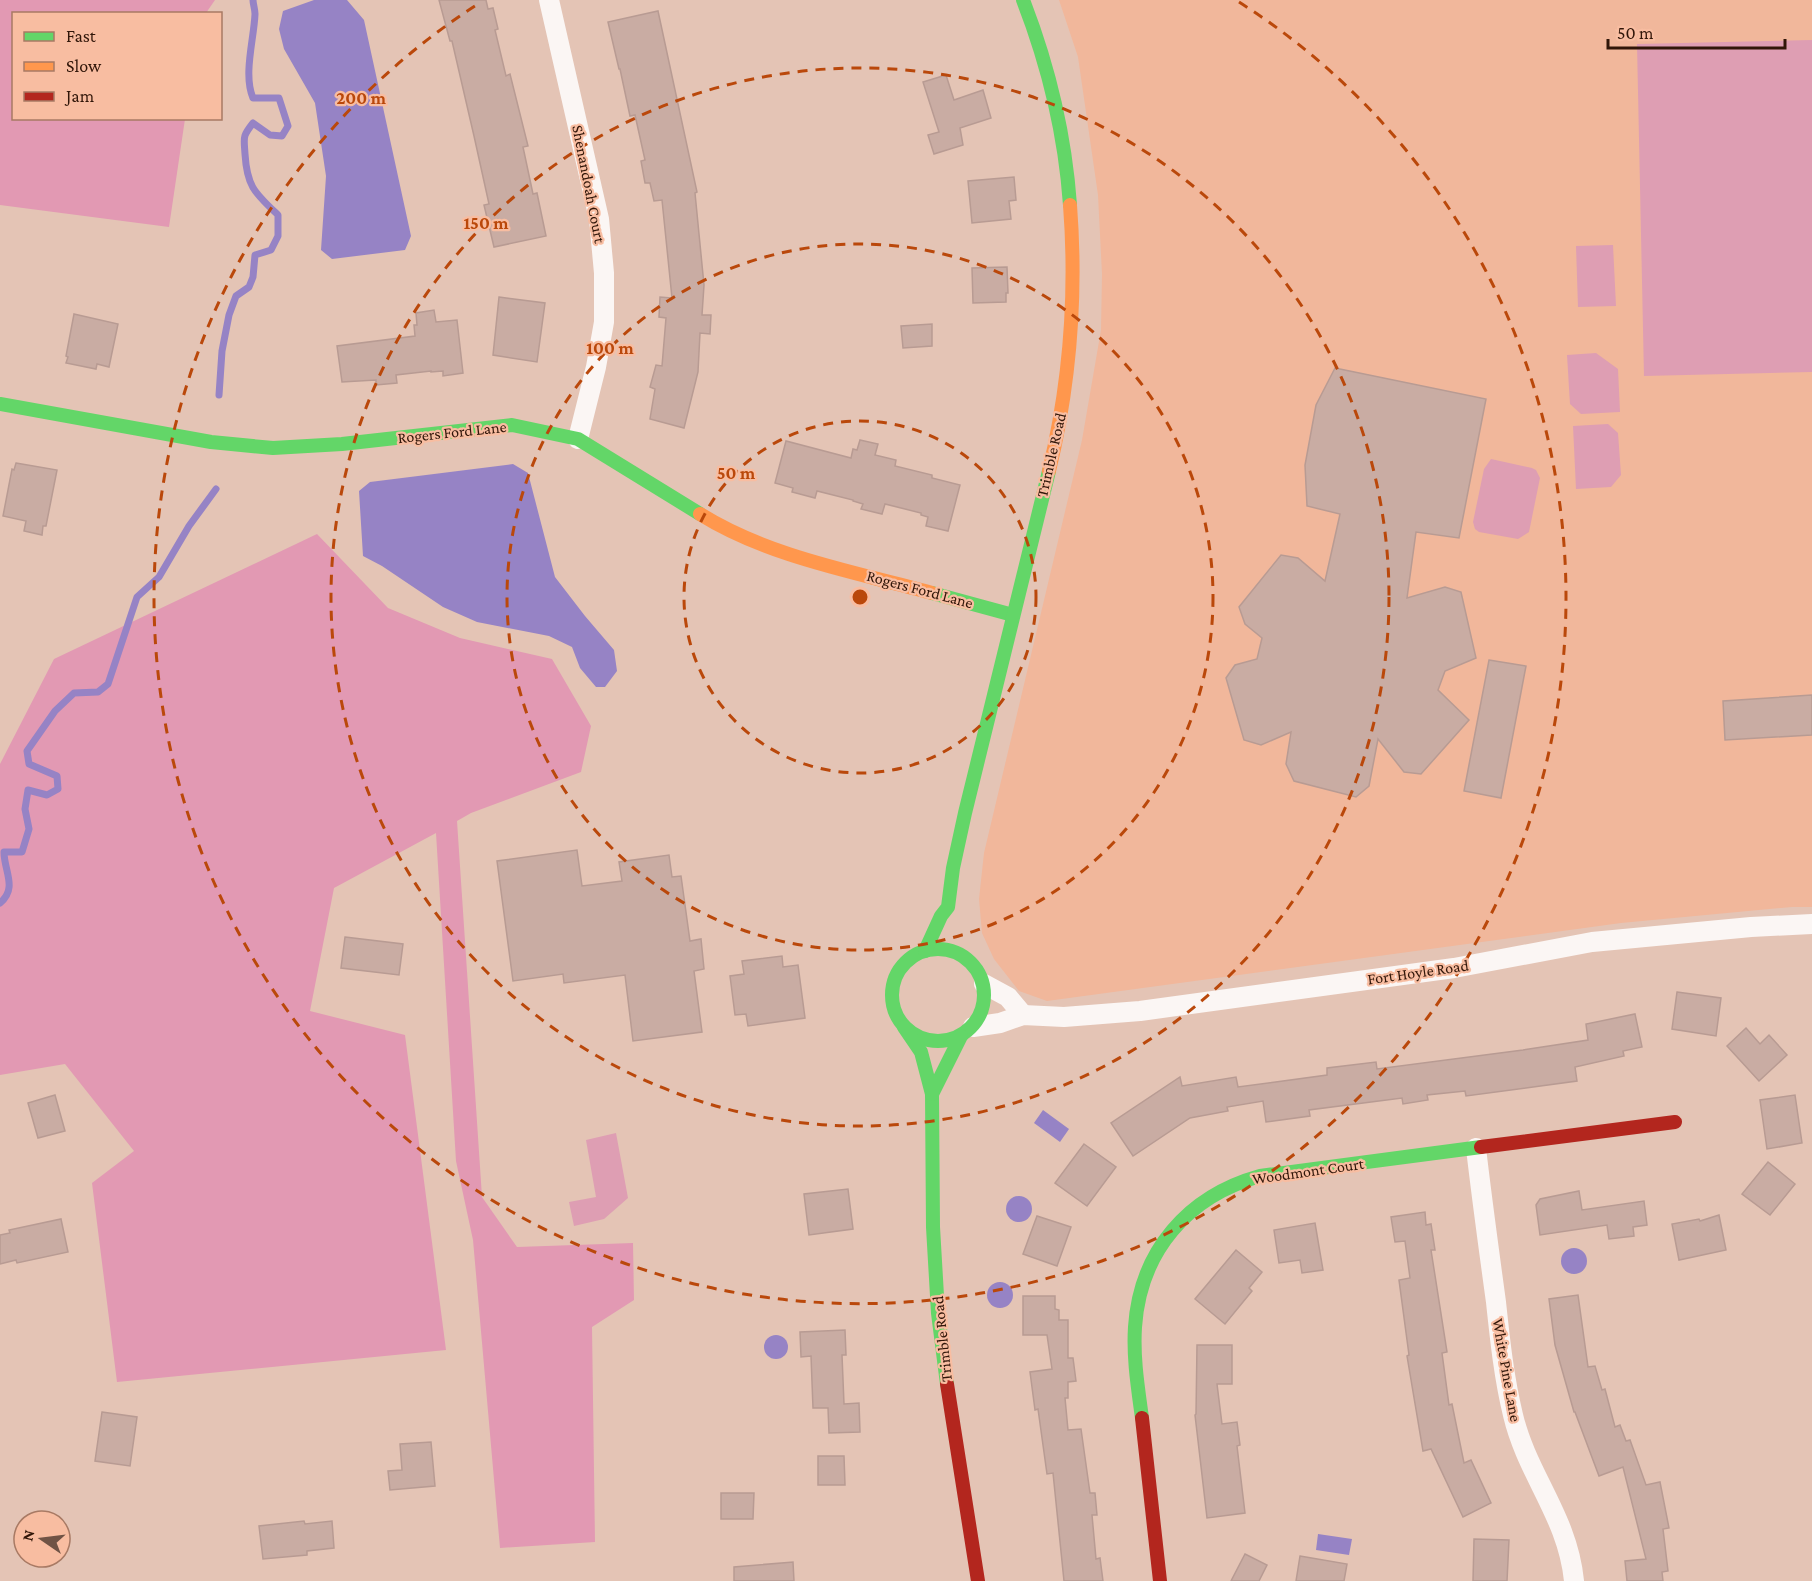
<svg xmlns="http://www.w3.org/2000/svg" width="1812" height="1581" font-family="'Crimson Pro',serif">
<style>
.built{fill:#f1b79b}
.green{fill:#de9eb3}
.forest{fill:#e299b3}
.water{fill:#9683c5}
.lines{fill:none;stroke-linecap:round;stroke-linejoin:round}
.stream{stroke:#9683c5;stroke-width:7}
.building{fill:#c9aca3;stroke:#b89b93;stroke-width:1.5}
.street{stroke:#fbf6f4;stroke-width:20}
.fast{stroke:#63d668;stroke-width:14}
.slow{stroke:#ff974d;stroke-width:14}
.jam{stroke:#b3261e;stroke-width:14}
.ring{fill:none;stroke:#ba480b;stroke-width:3;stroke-dasharray:10 8}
.labels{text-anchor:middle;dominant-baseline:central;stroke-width:4.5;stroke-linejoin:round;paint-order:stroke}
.street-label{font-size:16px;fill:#311609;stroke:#f8bda1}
.centre{fill:#ba480b;stroke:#f8bda1;stroke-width:3}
.ring-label{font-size:18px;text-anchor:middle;font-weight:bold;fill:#ba480b;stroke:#f8bda1;stroke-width:4.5;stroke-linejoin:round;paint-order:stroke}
</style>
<rect width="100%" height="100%" fill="#e4c4b5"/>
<!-- built -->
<path class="built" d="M1059 0H1812V907H1792L1621 923 1047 1001 1019 991 994 959 982 933 979 899 984 853 1082 440 1101 330 1102 274 1098 195 1078 57Z"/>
<!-- green -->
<g class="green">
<path d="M1812 40V372L1644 376 1637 44Z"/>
<path d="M1613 245 1616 306 1578 307 1576 246Z"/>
<path d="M1596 353 1618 369 1620 412 1581 414 1570 404 1567 355Z"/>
<path d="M1608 424 1618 433 1621 475 1611 487 1576 489 1573 426Z"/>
<path d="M1491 459 1532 468 1536 470 1540 478 1529 532 1518 539 1479 532 1475 529 1473 522 1484 469Z"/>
<path d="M616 1133 628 1198 604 1219 574 1226 569 1202 596 1197 586 1140Z"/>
</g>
<!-- forest -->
<g class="forest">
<path d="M0 0H215L206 13 14 14V118L185 119 169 227 0 205Z"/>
<path d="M317 534 388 608 460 638 552 659 591 726 581 772 471 813 457 821 482 1197 517 1247 633 1243 634 1300 592 1327 595 1542 500 1548 473 1240 456 1161 436 833 334 888 310 1011 405 1035 446 1350 117 1382 92 1183 134 1151 65 1064 0 1075V764L54 659Z"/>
</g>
<!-- water -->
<g class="water">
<path d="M314 0H347L364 20 411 236 405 250 332 259 321 250 326 176 315 103 284 49 279 29 283 11Z"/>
<path d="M513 464 528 473 555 577 585 616 614 650 617 671 605 687H596L580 668 572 647 549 636 477 622 443 607 382 566 363 556 359 491 370 482Z"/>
<path d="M1043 1110 1069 1129 1060 1142 1034 1123Z"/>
<circle cx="1019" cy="1209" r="13"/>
<circle cx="1574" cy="1261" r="13"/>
<circle cx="1000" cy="1295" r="13"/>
<circle cx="776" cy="1347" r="12"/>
<path d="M1318 1534 1352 1539 1349 1555 1316 1550Z"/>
</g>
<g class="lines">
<!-- stream -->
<g class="stream">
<path d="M219 395 222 351 229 315 236 296 249 287 253 277 255 255 271 250 278 236V215C255 193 247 187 245 154 244 137 242 137 253 123L270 135 282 136 288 126 279 98H253C243 75 254 39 255 14 255 9 253 4 253 0"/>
<path d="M0 903C18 888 4 871 4 852H22L29 829 25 809 28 790 47 795 58 789 57 776 29 764 27 751 55 711 74 693 98 692 108 684 137 597 159 577 189 526 216 489"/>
</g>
</g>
<!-- building -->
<g class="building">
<path d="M439 0H486L488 9 493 8 498 29 495 30 506 76 510 74 528 146 523 147 533 194 537 193 546 236 494 247 484 205 489 204 474 136 452 41H450Z"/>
<path d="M658 11 697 192 695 193 704 285 702 315H711L710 334 700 333 698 372 684 428 650 419 655 389 650 387 656 365 662 366 666 318 659 317 660 297 672 298 662 200 654 201 650 183H645L641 161 645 160 635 115 630 116 620 69H619L608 22Z"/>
<path d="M946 75 954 100 983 90 991 118 960 128 963 145 934 154 928 135 939 132 923 82Z"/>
<path d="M1014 177 1016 200 1009 201 1011 219 972 223 968 181Z"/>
<path d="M1007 267 1008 293H1006V302L973 303 972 268Z"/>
<path d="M499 297 545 303 537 362 493 355Z"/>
<path d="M434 310 436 322 457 320 463 373 443 376V371L431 372V371L396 375 397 383 376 385V380L342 382 337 346 415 336 414 325H417L416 313Z"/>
<path d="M74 314 118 324 109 367 97 364 96 369 66 363 68 357 66 356Z"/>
<path d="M932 324V346L903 348 901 326Z"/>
<path d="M1335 368 1486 399 1459 538 1416 532 1407 598 1445 587 1461 592 1476 658 1445 671 1438 690 1469 720 1421 774 1404 772 1378 739 1369 786 1356 797 1294 781 1286 764 1291 732 1261 745 1244 740 1226 678 1235 665 1257 659 1262 638 1245 624 1239 607 1281 555 1298 558 1325 581 1340 514 1307 506 1305 465 1316 405Z"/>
<path d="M860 440 878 444 875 455 896 460 895 466 932 475V478L960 485 948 531 926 526 928 517 921 515V513L885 504 882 514 861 509 863 504 853 501V500L817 491 815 498 792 492 793 488 775 483 786 441 851 458 853 449 857 450Z"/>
<path d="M16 463 57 470 46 526H43L42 535 24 531 26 521 3 516 12 469 14 470Z"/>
<path d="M1489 660 1526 666 1501 798 1464 791Z"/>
<path d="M1812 695V735L1725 740 1723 701Z"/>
<path d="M577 850 582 886 622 881 619 862 669 855 672 877 681 876 690 941 701 939 704 969 694 971 702 1032 633 1041 625 975 564 983 563 974 513 981 497 861Z"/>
<path d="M345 937 403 944 399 975 341 968Z"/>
<path d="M782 956 783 967 798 965 805 1018 748 1026 746 1014 735 1015 730 976 744 974 742 961Z"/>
<path d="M1677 992 1721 998 1716 1036 1672 1029Z"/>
<path d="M1635 1014 1642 1047 1623 1051 1624 1056 1575 1067 1577 1081 1466 1096 1465 1091 1427 1095 1428 1100 1403 1104 1402 1098 1309 1110 1310 1116 1266 1122 1263 1101 1227 1107 1228 1111 1190 1118 1133 1156 1111 1123 1180 1077 1182 1086 1236 1077 1238 1087 1327 1075V1068L1376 1062 1377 1069 1523 1050 1588 1040 1586 1024Z"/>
<path d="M1746 1028 1760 1044 1769 1035 1787 1055 1759 1081 1727 1046Z"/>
<path d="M55 1095 65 1131 38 1138 28 1103Z"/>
<path d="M1795 1095 1802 1143 1767 1149 1760 1100Z"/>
<path d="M1084 1144 1116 1167 1087 1206 1055 1183Z"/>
<path d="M1768 1162 1795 1184 1770 1215 1742 1194Z"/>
<path d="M848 1189 853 1229 809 1235 804 1194Z"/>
<path d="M1579 1191 1582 1210 1644 1201 1647 1225 1633 1227 1634 1236 1609 1239 1607 1225 1540 1235 1536 1205 1540 1199Z"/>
<path d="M1425 1212 1426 1225 1431 1224 1435 1250H1431L1447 1352 1442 1353 1449 1405 1452 1404 1464 1463 1471 1460 1491 1503 1463 1517 1431 1449 1423 1451 1407 1356 1409 1355 1399 1280 1410 1278 1405 1241 1395 1242 1391 1217Z"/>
<path d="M1719 1215 1726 1250 1679 1260 1672 1224 1699 1219 1700 1221Z"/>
<path d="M1037 1216 1071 1227 1057 1266 1023 1254Z"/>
<path d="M61 1219 68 1252 17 1263 16 1260 0 1264V1235L10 1233 9 1230Z"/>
<path d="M1315 1223 1323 1270 1302 1273 1300 1260 1279 1263 1274 1230Z"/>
<path d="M1236 1250 1262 1272 1249 1288 1252 1291 1225 1324 1195 1299Z"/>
<path d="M1578 1295 1588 1367 1595 1366 1602 1390 1605 1389 1615 1427 1620 1425 1626 1441 1630 1440 1646 1485 1660 1482 1669 1528 1663 1529 1668 1571 1662 1572 1663 1581H1627L1625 1561 1646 1559 1623 1467 1599 1476 1575 1412H1574L1555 1345 1549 1299Z"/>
<path d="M1023 1296H1055V1309L1059 1310V1320H1068V1358H1073L1076 1381 1068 1382V1398H1065L1068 1430 1081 1429 1090 1493H1095L1097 1515H1092L1096 1559 1100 1558 1103 1581H1064L1053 1473 1047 1474 1038 1409 1035 1410 1030 1372 1052 1369 1047 1335H1023Z"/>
<path d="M845 1330 846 1355H842L844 1404 859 1403 860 1432 829 1433 828 1408H813L811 1356 801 1357 800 1332Z"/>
<path d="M1197 1345H1232V1384H1217L1222 1424 1237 1422 1240 1445 1237 1446 1245 1513 1207 1518 1195 1415 1196 1414Z"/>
<path d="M102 1412 137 1417 130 1466 95 1461Z"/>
<path d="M431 1442 435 1486 390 1490 388 1471 402 1470 400 1444Z"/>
<path d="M818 1456H844L845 1485H818Z"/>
<path d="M721 1493H754L753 1519H721Z"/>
<path d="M304 1521 305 1524 332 1521 334 1548 307 1551V1555L263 1559 259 1526Z"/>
<path d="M1474 1539 1509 1540 1507 1581H1473Z"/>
<path d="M1245 1554 1267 1565 1259 1581H1231Z"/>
<path d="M1300 1556 1347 1564 1344 1581H1296Z"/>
<path d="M793 1562 794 1581H734V1567Z"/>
</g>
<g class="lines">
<!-- street -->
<g class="street">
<path d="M549 0 599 219 604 273V322L596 367 578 439"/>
<path d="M984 984 1008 997 1023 1015"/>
<path d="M973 1027 1000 1023 1023 1015 1064 1017 1140 1011 1454 968 1592 942 1751 927 1812 924"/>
<path d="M1476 1148C1482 1200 1489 1251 1496 1302 1500 1340 1504 1378 1513 1415 1527 1475 1568 1517 1574 1581"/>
</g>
<!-- fast -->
<g class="fast">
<path d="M1023 0C1049 67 1065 134 1070 205"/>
<path d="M0 404 211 442 273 448 342 444 512 425 578 439 700 514"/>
<path d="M932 593 1013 615"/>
<circle cx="938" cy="995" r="46"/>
<path d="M925 951 941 916 948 907 953 868 965 813 1049 471"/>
<path d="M904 1027 921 1052 932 1094 933 1227 938 1313 947 1384"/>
<path d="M932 1094 961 1036"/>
<path d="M1142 1418C1138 1388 1133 1358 1135 1327 1140 1251 1188 1196 1260 1176L1481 1147"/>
</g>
<!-- slow -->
<g class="slow">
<path d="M1049 471C1070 383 1077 296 1070 205"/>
<path d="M700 514C769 557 855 572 932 593"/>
</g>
<!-- jam -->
<g class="jam">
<path d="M1481 1147 1675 1122"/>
<path d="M947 1384 978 1581"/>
<path d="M1142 1418 1160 1581"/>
</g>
</g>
<!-- distance rings -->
<g class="ring">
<circle cx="860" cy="597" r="176"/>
<circle cx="860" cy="597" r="353"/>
<circle cx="860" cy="597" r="529"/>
<path d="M1239 2A706 706 0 1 1 481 2"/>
</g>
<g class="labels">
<!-- street labels -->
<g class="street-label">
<text transform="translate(589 184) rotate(79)">Shenandoah Court</text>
<text transform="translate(452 432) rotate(-6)">Rogers Ford Lane</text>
<text transform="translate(1051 455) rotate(-77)">Trimble Road</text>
<text transform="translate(920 589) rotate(15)">Rogers Ford Lane</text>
<text transform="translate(1418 972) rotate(-8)">Fort Hoyle Road</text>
<text transform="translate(1308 1171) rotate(-8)">Woodmont Court</text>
<text transform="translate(942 1339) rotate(-96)">Trimble Road</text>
<text transform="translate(1507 1370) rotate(80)">White Pine Lane</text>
</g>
</g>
<circle cx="860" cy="597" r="9" class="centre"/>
<g class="ring-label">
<text x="361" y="104">200 m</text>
<text x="486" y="229">150 m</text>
<text x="610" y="354">100 m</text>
<text x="736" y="479">50 m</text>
</g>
<!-- legend -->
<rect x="12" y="12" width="210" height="108" fill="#f8bda1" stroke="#a87a64" stroke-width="1.5"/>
<rect x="24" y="32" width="30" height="9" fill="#63d668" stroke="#a87a64" stroke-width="1.5"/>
<text x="66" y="42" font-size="18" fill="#311609">Fast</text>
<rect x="24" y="62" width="30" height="9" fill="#ff974d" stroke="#a87a64" stroke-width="1.5"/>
<text x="66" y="72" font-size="18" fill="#311609">Slow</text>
<rect x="24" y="92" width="30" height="9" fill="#b3261e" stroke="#a87a64" stroke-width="1.5"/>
<text x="66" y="102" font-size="18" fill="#311609">Jam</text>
<!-- north arrow -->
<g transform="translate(42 1539) rotate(284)"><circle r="28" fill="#f8bda1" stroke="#a87a64" stroke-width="1.5"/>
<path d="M0-4.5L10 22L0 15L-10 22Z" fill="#705345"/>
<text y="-9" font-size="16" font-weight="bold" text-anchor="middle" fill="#311609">N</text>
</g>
<!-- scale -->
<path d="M1608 39v9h177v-9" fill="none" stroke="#311609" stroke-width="3"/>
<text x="1617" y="39" font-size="18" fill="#311609" stroke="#f8bda1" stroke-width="4.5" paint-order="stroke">50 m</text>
</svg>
